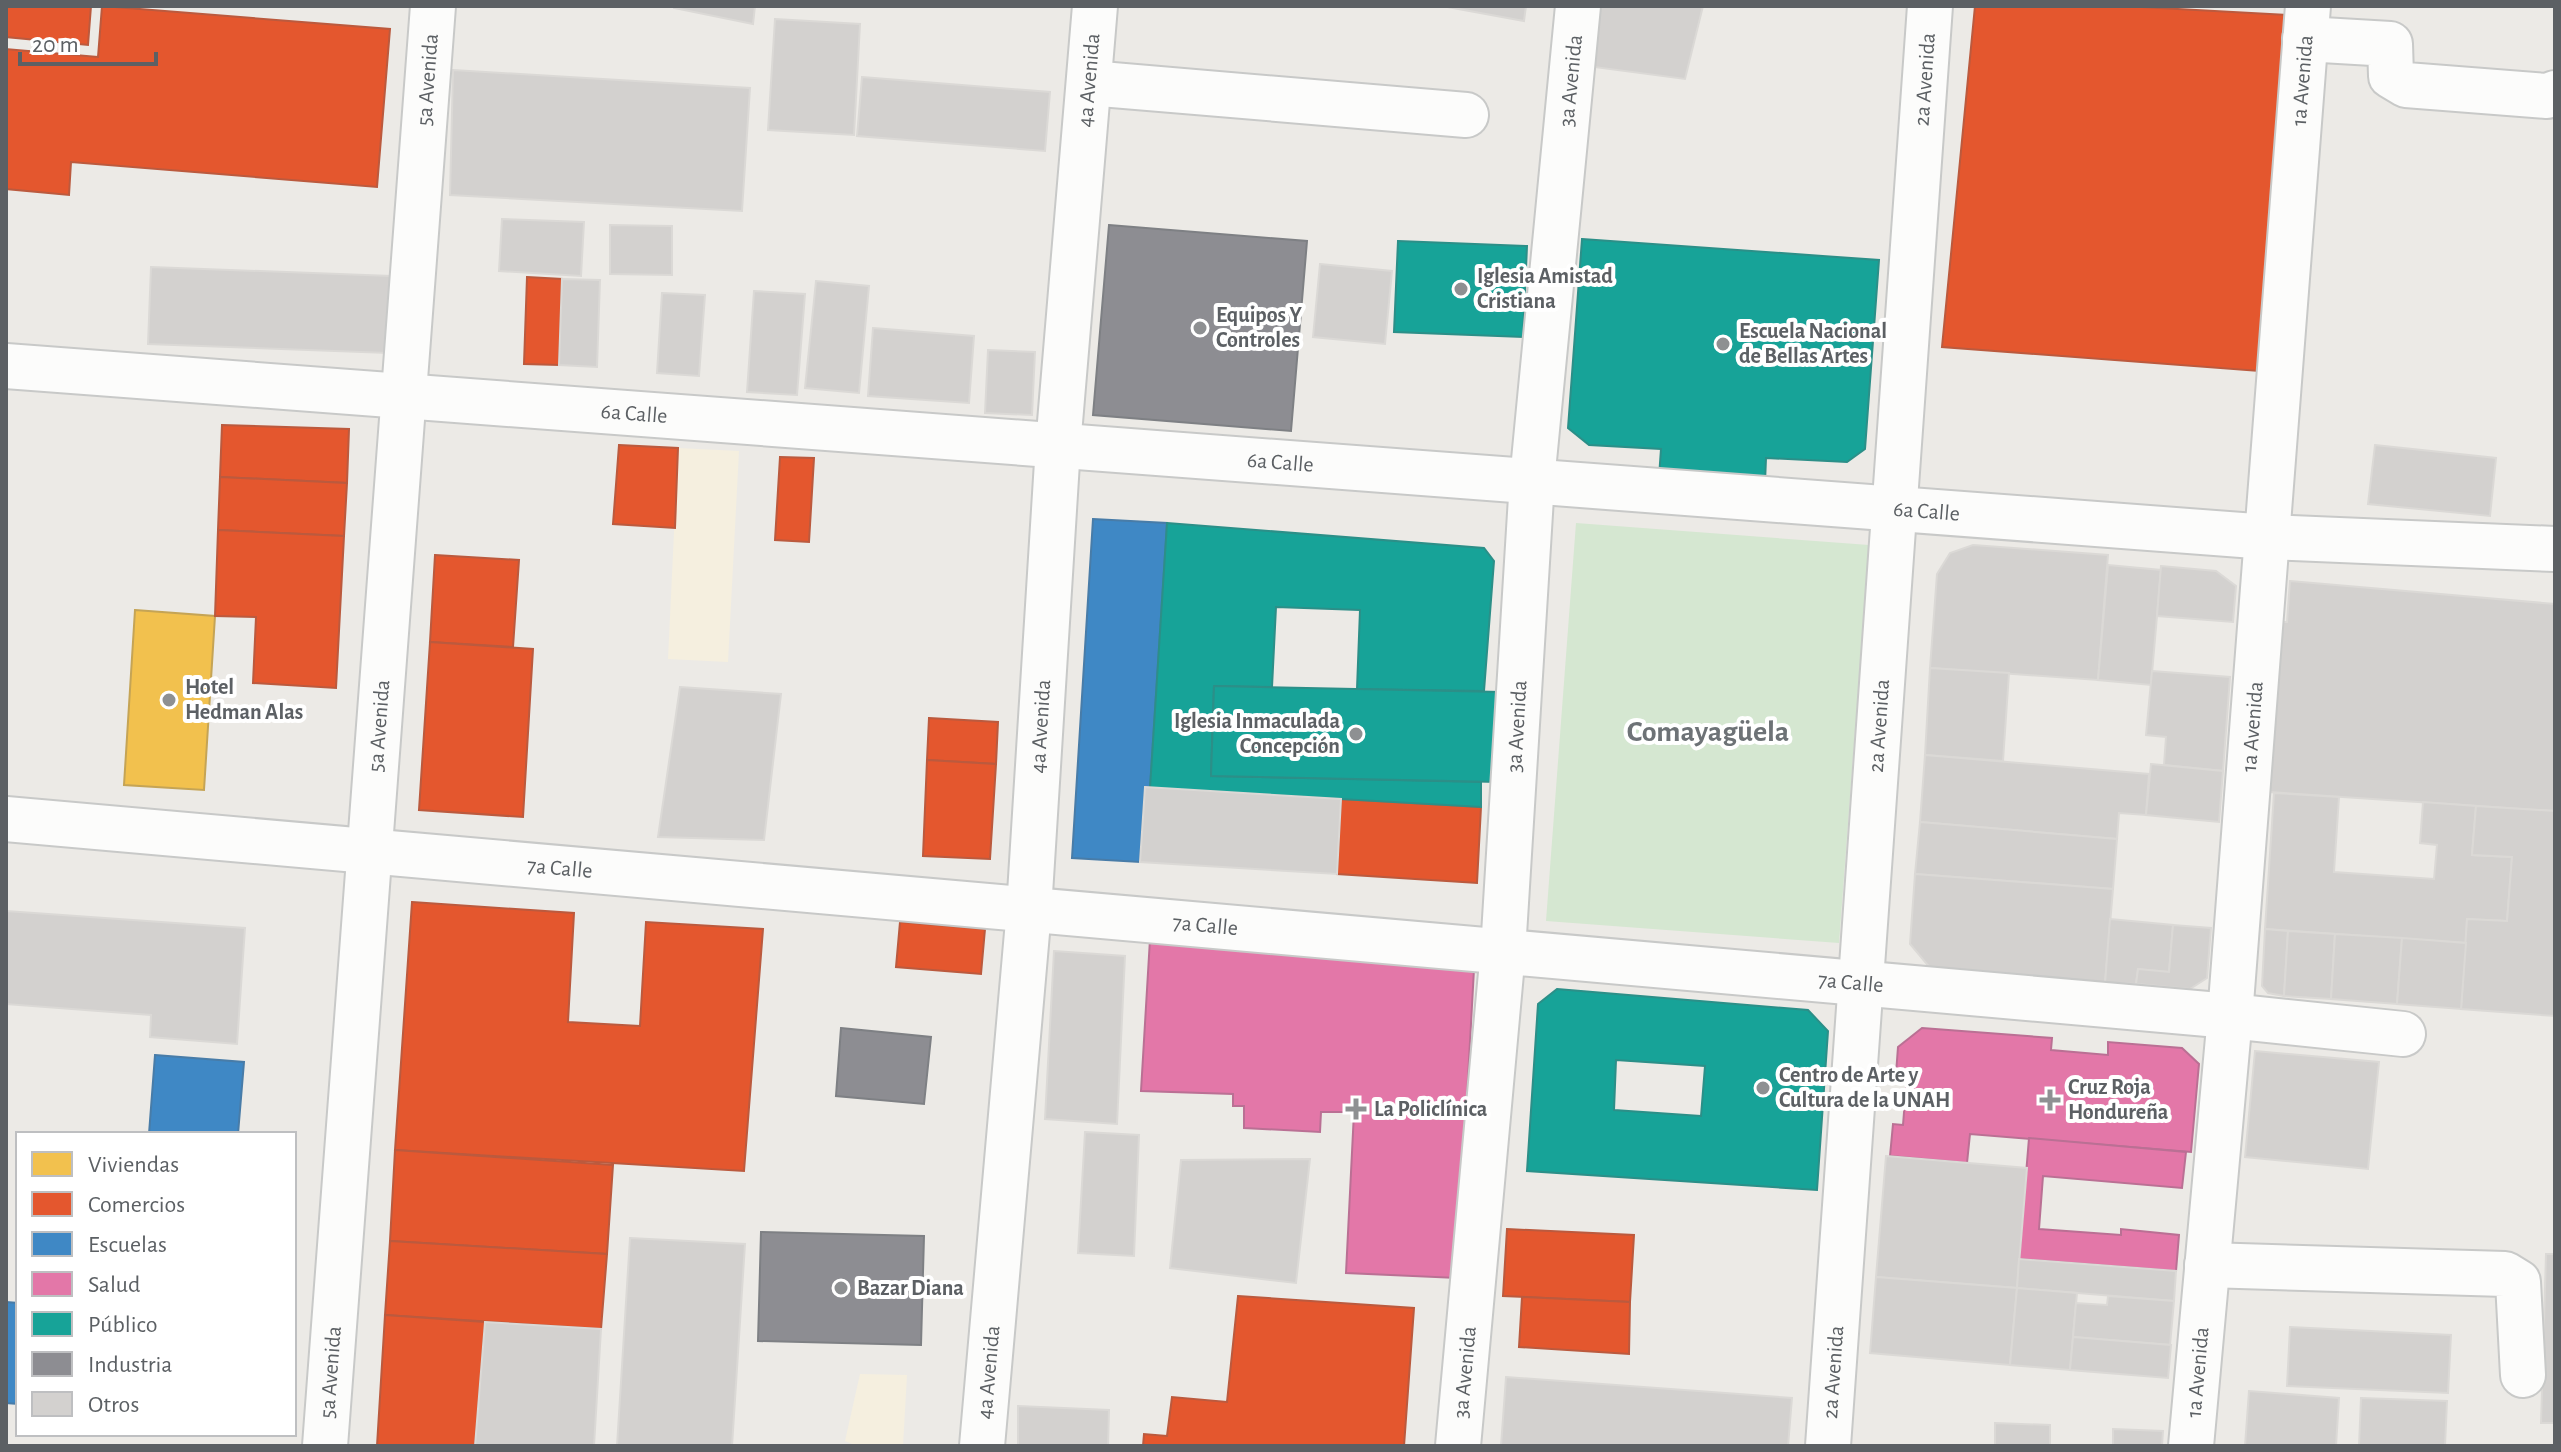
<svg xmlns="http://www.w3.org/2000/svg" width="2561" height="1452" font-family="'Alegreya Sans',sans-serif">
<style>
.commercial{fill:#f5efdf}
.green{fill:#d5e7d1}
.homes{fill:#f2c14e;stroke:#c5a455;stroke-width:2}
.shops{fill:#e4572e;stroke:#bb5a3e;stroke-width:2}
.schools{fill:#3f88c5;stroke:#487ca8;stroke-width:2}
.health{fill:#e377a8;stroke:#ba7094;stroke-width:2}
.public{fill:#17a398;stroke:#2c8f88;stroke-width:2;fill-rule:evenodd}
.industry{fill:#8d8d92;stroke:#7e8084;stroke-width:2}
.building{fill:#d3d1cf;stroke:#dbd9d6;stroke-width:2}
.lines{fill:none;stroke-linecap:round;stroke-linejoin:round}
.minor-casing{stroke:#c8c9c8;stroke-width:48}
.minor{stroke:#fcfcfb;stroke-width:44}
.poi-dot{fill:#8e9092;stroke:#fff;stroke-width:3}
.labels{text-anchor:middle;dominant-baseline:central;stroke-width:8;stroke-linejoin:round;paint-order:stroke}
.street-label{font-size:22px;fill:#5c6064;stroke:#fff}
.poi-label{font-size:22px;font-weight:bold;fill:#5c6064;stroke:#fff;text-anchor:start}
.district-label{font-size:30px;font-weight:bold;fill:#6d7276;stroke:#fff}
</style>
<rect width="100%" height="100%" fill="#eceae6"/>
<!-- commercial -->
<g class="commercial">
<path d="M678 448 739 451 728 662 668 659Z"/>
<path d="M860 1374 907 1375 903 1446H857L845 1441Z"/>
</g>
<!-- green -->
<path class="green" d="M1576 523 1869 545 1839 943 1546 921Z"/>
<!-- homes -->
<path class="homes" d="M135 610 215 616 204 790 124 785Z"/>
<!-- shops -->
<g class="shops">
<path d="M6 6H91L88 45 6 37Z"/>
<path d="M102 6 390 29 377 187 71 162 69 195 6 189V49L98 57Z"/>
<path d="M1975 6H2123L2290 15 2259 371 1942 347Z"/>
<path d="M527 277 562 279 559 365 524 364Z"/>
<path d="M222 425 349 429 347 483 220 477Z"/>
<path d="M619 445 678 448 675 528 613 524Z"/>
<path d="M780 457 814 458 809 542 775 540Z"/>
<path d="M220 477 347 483 344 536 218 530Z"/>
<path d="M218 530 344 536 336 688 253 683 256 617 215 616Z"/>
<path d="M435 555 519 560 513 647 430 642Z"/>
<path d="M430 642 533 649 523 817 419 810Z"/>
<path d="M929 718 998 722 996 764 927 760Z"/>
<path d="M927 760 996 764 990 859 923 856Z"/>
<path d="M1341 799 1481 807 1477 883 1337 874Z"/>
<path d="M412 902 574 913 568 1022 640 1026 646 922 763 929 744 1171 395 1150Z"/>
<path d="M900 922 985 929 981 974 896 967Z"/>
<path d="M395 1150 613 1165 607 1254 390 1241Z"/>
<path d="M1507 1229 1634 1235 1630 1302 1503 1296Z"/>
<path d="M390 1241 607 1254 601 1329 385 1315Z"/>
<path d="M1238 1296 1414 1308 1404 1446H1143L1144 1434 1167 1436 1172 1397 1227 1402Z"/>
<path d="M1522 1297 1630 1302 1629 1354 1519 1347Z"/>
<path d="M385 1315 485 1322 475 1446H377Z"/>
</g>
<!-- schools -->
<g class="schools">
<path d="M1093 519 1167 523 1150 788 1145 787 1140 862 1072 858Z"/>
<path d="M155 1055 244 1062 238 1134H149Z"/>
<path d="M6 1302 18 1303V1404L6 1403Z"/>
</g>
<!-- health -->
<g class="health">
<path d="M1150 939 1474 969 1457 1278 1346 1273 1354 1112H1321L1320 1132 1244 1128V1106H1233V1094L1141 1091Z"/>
<path d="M1922 1028 2052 1038 2051 1050 2108 1055V1042L2182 1048 2199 1064 2191 1152 1970 1134 1967 1163 1890 1156 1893 1124 1903 1125 1907 1075 1896 1074 1898 1047Z"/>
<path d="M2029 1138 2186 1152 2182 1188 2043 1176 2039 1229 2121 1235V1229L2179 1235 2176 1271 2019 1259Z"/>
</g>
<!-- public -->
<g class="public">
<path d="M1582 239 1879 260 1865 449 1847 462 1766 458 1765 483 1659 477 1661 449 1589 445 1568 428Z"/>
<path d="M1398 241 1527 246 1523 337 1394 332Z"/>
<path d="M1167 523 1484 548 1494 561 1484 691 1357 689 1360 610 1276 607 1272 687 1214 686 1211 776 1481 782V807L1150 788Z"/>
<path d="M1214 686 1501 692 1499 782 1211 776Z"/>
<path d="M1557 989 1808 1010 1828 1031 1817 1190 1527 1171 1538 1004ZM1616 1060 1705 1066 1701 1116 1614 1110Z"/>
</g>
<!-- industry -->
<g class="industry">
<path d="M1109 225 1307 241 1291 431 1093 415Z"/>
<path d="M841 1028 931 1037 924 1104 836 1096Z"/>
<path d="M761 1232 924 1236 921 1345 758 1341Z"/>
</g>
<!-- building -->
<g class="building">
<path d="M674 6H755L753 24 674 8Z"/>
<path d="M1442 6H1526L1524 21Z"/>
<path d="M1600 6H1703L1685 79 1594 67Z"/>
<path d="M775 19 860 24 854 135 768 130Z"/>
<path d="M453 70 750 88 742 211 450 195Z"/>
<path d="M862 77 1050 92 1045 151 857 136Z"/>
<path d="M502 219 584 222 581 276 499 271Z"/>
<path d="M610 225 672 226V275L610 274Z"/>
<path d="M1320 264 1392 271 1385 344 1313 337Z"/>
<path d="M151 267 391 276 388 353 148 344Z"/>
<path d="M562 279 600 280 597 367 559 365Z"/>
<path d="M816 281 869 286 859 393 805 388Z"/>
<path d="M754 291 805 294 797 395 747 392Z"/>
<path d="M662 293 705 295 699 376 657 373Z"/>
<path d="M873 328 974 336 969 403 868 396Z"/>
<path d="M988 350 1035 352 1032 415 985 413Z"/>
<path d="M2375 445 2496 458 2490 516 2368 504Z"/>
<path d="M1973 545 2108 555 2098 680 1930 668 1937 574 1950 553Z"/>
<path d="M2108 565 2161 570 2151 685 2098 680Z"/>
<path d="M2161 566 2216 571 2236 586 2233 622 2157 616Z"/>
<path d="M2290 581 2555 604V811L2268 792 2281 622H2287Z"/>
<path d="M1930 668 2009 673 2003 761 1925 755Z"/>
<path d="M2152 671 2230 677 2223 771 2164 765 2166 737 2146 735Z"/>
<path d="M680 687 781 694 764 840 658 837Z"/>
<path d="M1925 755 2149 774 2146 815 2119 813 2117 839 1920 822Z"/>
<path d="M2151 764 2223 771 2219 822 2146 815Z"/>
<path d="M1145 787 1341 799 1337 874 1140 862Z"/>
<path d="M2274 793 2339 797 2334 872 2434 879 2437 845 2420 843 2423 802 2476 806 2472 855 2512 857 2507 921 2467 919 2466 943 2265 929Z"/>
<path d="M2476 806 2555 811V1016L2461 1009 2467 919 2507 921 2512 857 2472 855Z"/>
<path d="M1920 822 2117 839 2113 889 1915 874Z"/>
<path d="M1915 874 2113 889 2105 983 1931 969 1910 944Z"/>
<path d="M6 911 245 928 237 1044 150 1037 151 1015 6 1004V1009Z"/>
<path d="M2110 919 2173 925 2169 972 2138 969 2136 984 2105 983Z"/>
<path d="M2173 925 2211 928 2207 978 2190 989 2136 984 2138 969 2169 972Z"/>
<path d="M2265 929 2288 931 2284 996 2268 993 2262 986Z"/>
<path d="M2288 931 2335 934 2331 999 2284 996Z"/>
<path d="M2335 934 2402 938 2397 1004 2331 999Z"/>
<path d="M2402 938 2466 943 2461 1009 2397 1004Z"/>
<path d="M1054 951 1125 956 1117 1124 1045 1119Z"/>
<path d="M2255 1051 2379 1062 2368 1169 2245 1157Z"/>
<path d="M1085 1132 1139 1135 1134 1256 1078 1253Z"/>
<path d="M1886 1156 2027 1168 2017 1288 1876 1277Z"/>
<path d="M1310 1159 1296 1283 1170 1268 1181 1160Z"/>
<path d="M630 1238 745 1244 732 1446H617Z"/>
<path d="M2546 1254H2555V1423H2541Z"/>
<path d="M2019 1259 2176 1271 2174 1301 2017 1288Z"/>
<path d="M1876 1277 2017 1288 2010 1365 1870 1353Z"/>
<path d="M2017 1288 2077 1293 2070 1370 2010 1365Z"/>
<path d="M2108 1296 2174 1301 2170 1345 2073 1337 2076 1303 2107 1305Z"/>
<path d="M485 1322 601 1329 594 1446H475Z"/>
<path d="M2290 1327 2451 1335 2448 1393 2287 1386Z"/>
<path d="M2073 1337 2171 1345 2168 1378 2070 1370Z"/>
<path d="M1506 1377 1792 1398 1788 1446H1501Z"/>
<path d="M2249 1391 2339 1398 2336 1446H2245Z"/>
<path d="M2361 1398 2447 1401 2445 1446H2359Z"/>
<path d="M1018 1406 1109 1410 1108 1446H1018Z"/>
<path d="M1995 1423 2050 1425V1446H1995Z"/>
<path d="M2113 1429 2163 1431 2162 1446H2113Z"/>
</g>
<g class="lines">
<defs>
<g id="minor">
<path d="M2305 39 2390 44 2391 76 2406 85 2547 96 2555 93"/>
<path d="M1089 83 1466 115"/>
<path id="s1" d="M6 366 2268 537 2555 549"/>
<path id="s2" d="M6 819 2230 1016 2403 1034"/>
<path d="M2207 1265 2505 1274 2518 1282 2523 1375"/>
<path id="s3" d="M325 1446 433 6"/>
<path id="s4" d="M982 1446 1029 910 1058 446 1095 6"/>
<path id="s5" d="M1458 1446 1503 951 1532 481 1578 6"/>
<path id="s6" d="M1828 1446 1930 6"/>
<path id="s7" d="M2191 1446 2230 1016 2308 6"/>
</g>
</defs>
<!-- minor casing -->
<use href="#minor" class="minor-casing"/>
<!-- minor -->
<use href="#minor" class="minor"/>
</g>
<!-- markers -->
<g class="poi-dot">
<circle cx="1461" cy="289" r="8"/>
<circle cx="1200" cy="328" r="8"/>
<circle cx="1723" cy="344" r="8"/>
<circle cx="169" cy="700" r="8"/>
<circle cx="1356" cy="734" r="8"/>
<circle cx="1763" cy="1088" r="8"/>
<path d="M2046 1088h8v8h8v8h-8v8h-8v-8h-8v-8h8z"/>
<path d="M1352 1097h8v8h8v8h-8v8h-8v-8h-8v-8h8z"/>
<circle cx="841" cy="1288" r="8"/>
</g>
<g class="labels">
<!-- street labels -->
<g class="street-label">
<text stroke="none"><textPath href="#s3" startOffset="1370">5a Avenida</textPath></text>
<text stroke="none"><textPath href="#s4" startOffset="1370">4a Avenida</textPath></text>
<text stroke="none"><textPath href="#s5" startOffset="1370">3a Avenida</textPath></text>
<text stroke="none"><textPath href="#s6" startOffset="1370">2a Avenida</textPath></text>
<text stroke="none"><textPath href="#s7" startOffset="1370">1a Avenida</textPath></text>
<text stroke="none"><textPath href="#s1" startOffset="630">6a Calle</textPath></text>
<text stroke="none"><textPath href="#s1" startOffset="1278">6a Calle</textPath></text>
<text stroke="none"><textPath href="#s1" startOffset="1926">6a Calle</textPath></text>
<text stroke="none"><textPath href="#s3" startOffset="722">5a Avenida</textPath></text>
<text stroke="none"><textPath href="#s4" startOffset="722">4a Avenida</textPath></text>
<text stroke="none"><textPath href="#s5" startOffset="722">3a Avenida</textPath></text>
<text stroke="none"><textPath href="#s6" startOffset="722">2a Avenida</textPath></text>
<text stroke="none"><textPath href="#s7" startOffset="722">1a Avenida</textPath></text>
<text stroke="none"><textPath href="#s2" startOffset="556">7a Calle</textPath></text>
<text stroke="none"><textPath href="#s2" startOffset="1204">7a Calle</textPath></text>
<text stroke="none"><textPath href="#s2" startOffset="1852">7a Calle</textPath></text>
<text stroke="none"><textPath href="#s3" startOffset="74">5a Avenida</textPath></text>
<text stroke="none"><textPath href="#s4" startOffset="74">4a Avenida</textPath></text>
<text stroke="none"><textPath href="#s5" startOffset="74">3a Avenida</textPath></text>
<text stroke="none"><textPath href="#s6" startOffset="74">2a Avenida</textPath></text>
<text stroke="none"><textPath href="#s7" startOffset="74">1a Avenida</textPath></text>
</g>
<!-- poi labels -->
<g class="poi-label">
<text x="1477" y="276">Iglesia Amistad<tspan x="1477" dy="25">Cristiana</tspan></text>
<text x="1216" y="315">Equipos Y<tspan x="1216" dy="25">Controles</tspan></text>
<text x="1739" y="331">Escuela Nacional<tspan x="1739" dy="25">de Bellas Artes</tspan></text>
<text x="185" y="687">Hotel<tspan x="185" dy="25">Hedman Alas</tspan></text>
<text x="1340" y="721" text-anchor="end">Iglesia Inmaculada<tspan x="1340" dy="25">Concepción</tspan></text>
<text x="1779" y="1075">Centro de Arte y<tspan x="1779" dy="25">Cultura de la UNAH</tspan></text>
<text x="2068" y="1087">Cruz Roja<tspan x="2068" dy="25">Hondureña</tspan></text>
<text x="1374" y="1109">La Policlínica</text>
<text x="857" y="1288">Bazar Diana</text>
</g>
<!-- district labels -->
<g class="district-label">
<text x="1708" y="732">Comayagüela</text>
</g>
</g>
<!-- border -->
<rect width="2561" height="1452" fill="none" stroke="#5c6064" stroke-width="16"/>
<!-- legend -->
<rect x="16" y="1132" width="280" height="304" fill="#ffffff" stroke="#bebfc1" stroke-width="2"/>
<rect x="32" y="1152" width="40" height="24" fill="#f2c14e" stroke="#bebfc1" stroke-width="2"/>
<text x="88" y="1172" font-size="24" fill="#5c6064">Viviendas</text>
<rect x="32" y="1192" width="40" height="24" fill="#e4572e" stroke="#bebfc1" stroke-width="2"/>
<text x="88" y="1212" font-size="24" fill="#5c6064">Comercios</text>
<rect x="32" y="1232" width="40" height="24" fill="#3f88c5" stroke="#bebfc1" stroke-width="2"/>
<text x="88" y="1252" font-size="24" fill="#5c6064">Escuelas</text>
<rect x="32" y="1272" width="40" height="24" fill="#e377a8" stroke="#bebfc1" stroke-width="2"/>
<text x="88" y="1292" font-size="24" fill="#5c6064">Salud</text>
<rect x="32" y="1312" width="40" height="24" fill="#17a398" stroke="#bebfc1" stroke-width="2"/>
<text x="88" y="1332" font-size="24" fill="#5c6064">Público</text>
<rect x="32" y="1352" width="40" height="24" fill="#8d8d92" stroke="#bebfc1" stroke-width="2"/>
<text x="88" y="1372" font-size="24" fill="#5c6064">Industria</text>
<rect x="32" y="1392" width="40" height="24" fill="#d3d1cf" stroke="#bebfc1" stroke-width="2"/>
<text x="88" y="1412" font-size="24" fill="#5c6064">Otros</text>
<!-- scale -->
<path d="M20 52v12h136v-12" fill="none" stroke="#5c6064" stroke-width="4"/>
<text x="32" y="52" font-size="24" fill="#5c6064" stroke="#ffffff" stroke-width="6" paint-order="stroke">20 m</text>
</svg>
